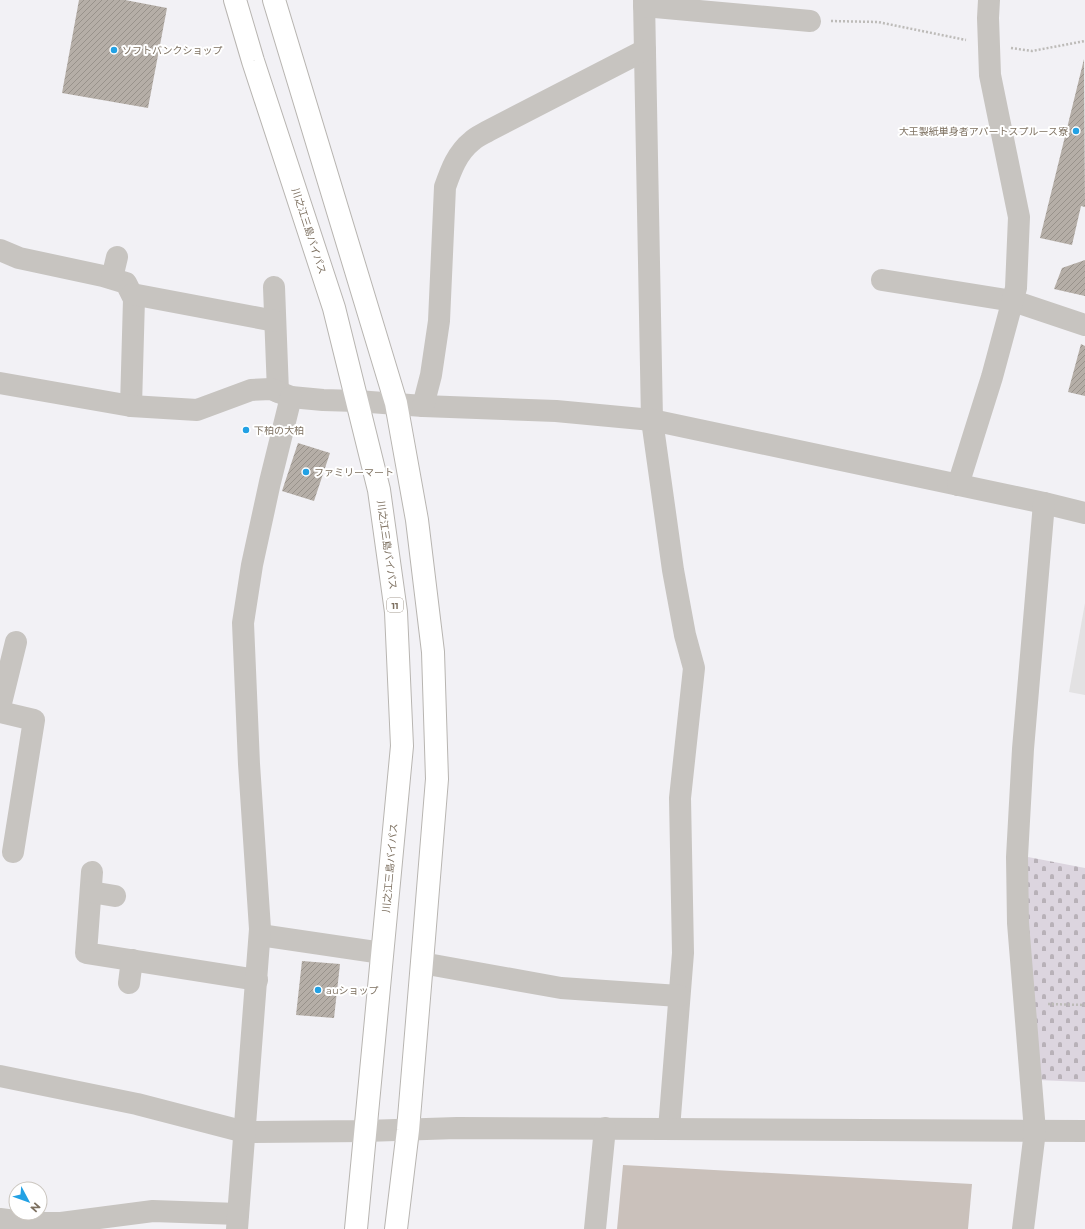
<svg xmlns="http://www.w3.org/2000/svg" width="1085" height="1229" font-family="Montserrat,'Noto Sans JP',sans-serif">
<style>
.built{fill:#e3e2e3}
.cemetery{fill:url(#cemetery-stones)}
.water{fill:#cac1bb}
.building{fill:url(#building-hatch)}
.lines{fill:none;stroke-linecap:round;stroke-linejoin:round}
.highway-casing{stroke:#b8b5b1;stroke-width:24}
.path{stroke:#bdbbb8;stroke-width:2.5;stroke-dasharray:2 2;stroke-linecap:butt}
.minor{stroke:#c7c4c0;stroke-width:22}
.highway{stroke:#fff;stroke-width:22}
.poi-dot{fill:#22a1e4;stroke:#fff;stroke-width:1.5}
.labels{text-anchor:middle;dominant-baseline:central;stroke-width:4;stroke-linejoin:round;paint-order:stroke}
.shield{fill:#fff;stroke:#a49b90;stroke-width:1}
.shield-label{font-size:9px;font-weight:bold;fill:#7d7060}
.poi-label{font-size:10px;fill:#7d7060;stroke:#fff;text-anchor:start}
.street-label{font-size:10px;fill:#7d7060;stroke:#fff}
</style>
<defs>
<pattern id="cemetery-stones" width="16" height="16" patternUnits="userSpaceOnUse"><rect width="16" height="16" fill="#dcd5df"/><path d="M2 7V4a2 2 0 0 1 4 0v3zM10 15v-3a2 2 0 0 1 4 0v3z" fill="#b8b1b8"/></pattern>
<pattern id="building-hatch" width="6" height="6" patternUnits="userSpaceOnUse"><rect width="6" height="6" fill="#b5aea7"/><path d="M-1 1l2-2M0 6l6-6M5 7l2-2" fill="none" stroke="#98928b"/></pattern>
</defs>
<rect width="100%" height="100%" fill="#f2f1f5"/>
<!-- built -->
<path class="built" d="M1085 603V695L1069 692Z"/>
<!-- cemetery -->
<path class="cemetery" d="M1028 857 1085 868V1082L1038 1080 1025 899Z"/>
<!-- water -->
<path class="water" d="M623 1165 972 1184 968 1229H617Z"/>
<!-- building -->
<g class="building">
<path d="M79 0H125L167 8 148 108 62 93Z"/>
<path d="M1084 59 1085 207 1081 206 1072 245 1040 238Z"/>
<path d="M1085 260V296L1054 289 1062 268Z"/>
<path d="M1081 344 1085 346V396L1068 392Z"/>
<path d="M298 443 330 453 314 501 282 491Z"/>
<path d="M302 961 340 964 334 1018 296 1015Z"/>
</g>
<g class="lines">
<defs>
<g id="highway">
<path d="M235 0 253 61 334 308 379 490 396 612 402 746 356 1229"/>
<path d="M274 0 396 403 417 520 433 652 437 779 424 938 408 1130 396 1229"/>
</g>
</defs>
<!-- highway casing -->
<use href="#highway" class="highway-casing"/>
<!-- path -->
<g class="path">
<path d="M831 21 878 22 966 40"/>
<path d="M1011 48 1032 51 1085 41"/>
<path d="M1048 1004 1085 1005"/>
</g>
<!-- minor -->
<g class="minor">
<path d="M644 0 652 420 673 570 685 635 694 668 680 798 683 953 669 1129"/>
<path d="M644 6 810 21"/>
<path d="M0 250 19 258 103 276 126 283 134 299 131 406"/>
<path d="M112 278 117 257"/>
<path d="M882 280 1013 301 1085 325"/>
<path d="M274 287 278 392"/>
<path d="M132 294 275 321"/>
<path d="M0 383 131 406 197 410 251 390 271 389 291 397 323 400 357 401 423 406 556 411 652 420 1044 503 1085 513"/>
<path d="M423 406 431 375 439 321 445 187C451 170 457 153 472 141 476 137 483 134 488 131L645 50"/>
<path d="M958 485 992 377 1016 288 1019 217 990 75 988 18 989 0"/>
<path d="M0 707 16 642"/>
<path d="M0 712 34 720 13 852"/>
<path d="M92 872 86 953 257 980"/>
<path d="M91 892 115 896"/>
<path d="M260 935 382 953"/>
<path d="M422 963 561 988 679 996"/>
<path d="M129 983 132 960"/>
<path d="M0 1076 137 1104 245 1132 365 1131 457 1128 1085 1131"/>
<path d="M0 1219 31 1223H61L153 1211 238 1214"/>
<path d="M237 1229 260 929 249 764 243 623 252 565 270 482 291 397"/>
<path d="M595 1229 605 1128"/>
<path d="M1023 1229 1035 1131 1018 923 1017 857 1023 749 1044 503"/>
</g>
<!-- highway -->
<use href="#highway" class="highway"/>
</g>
<!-- markers -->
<g class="poi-dot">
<circle cx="114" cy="50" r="4"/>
<circle cx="1076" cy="131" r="4"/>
<circle cx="246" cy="430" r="4"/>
<circle cx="306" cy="472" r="4"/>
<circle cx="318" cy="990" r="4"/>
</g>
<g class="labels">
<!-- shield labels -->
<rect class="shield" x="387" y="598" width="16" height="14" rx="3"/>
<g class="shield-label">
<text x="395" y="605">11</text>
</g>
<!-- poi labels -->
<g class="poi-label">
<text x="122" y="50">ソフトバンクショップ</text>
<text x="1068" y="131" text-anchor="end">大王製紙単身者アパートスプルース寮</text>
<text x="254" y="430">下柏の大柏</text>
<text x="314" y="472">ファミリーマート</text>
<text x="326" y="990">auショップ</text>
</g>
<!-- street labels -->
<g class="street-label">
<text transform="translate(309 231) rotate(72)">川之江三島バイパス</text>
<text transform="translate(387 545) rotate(82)">川之江三島バイパス</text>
<text transform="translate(390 868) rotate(-85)">川之江三島バイパス</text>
</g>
</g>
<!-- north arrow -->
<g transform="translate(28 1201) rotate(131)"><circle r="19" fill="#ffffff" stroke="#cbc6bf"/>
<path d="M0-3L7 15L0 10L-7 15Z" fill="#22a1e4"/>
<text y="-6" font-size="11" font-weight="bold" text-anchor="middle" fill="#7d7060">N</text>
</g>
</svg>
